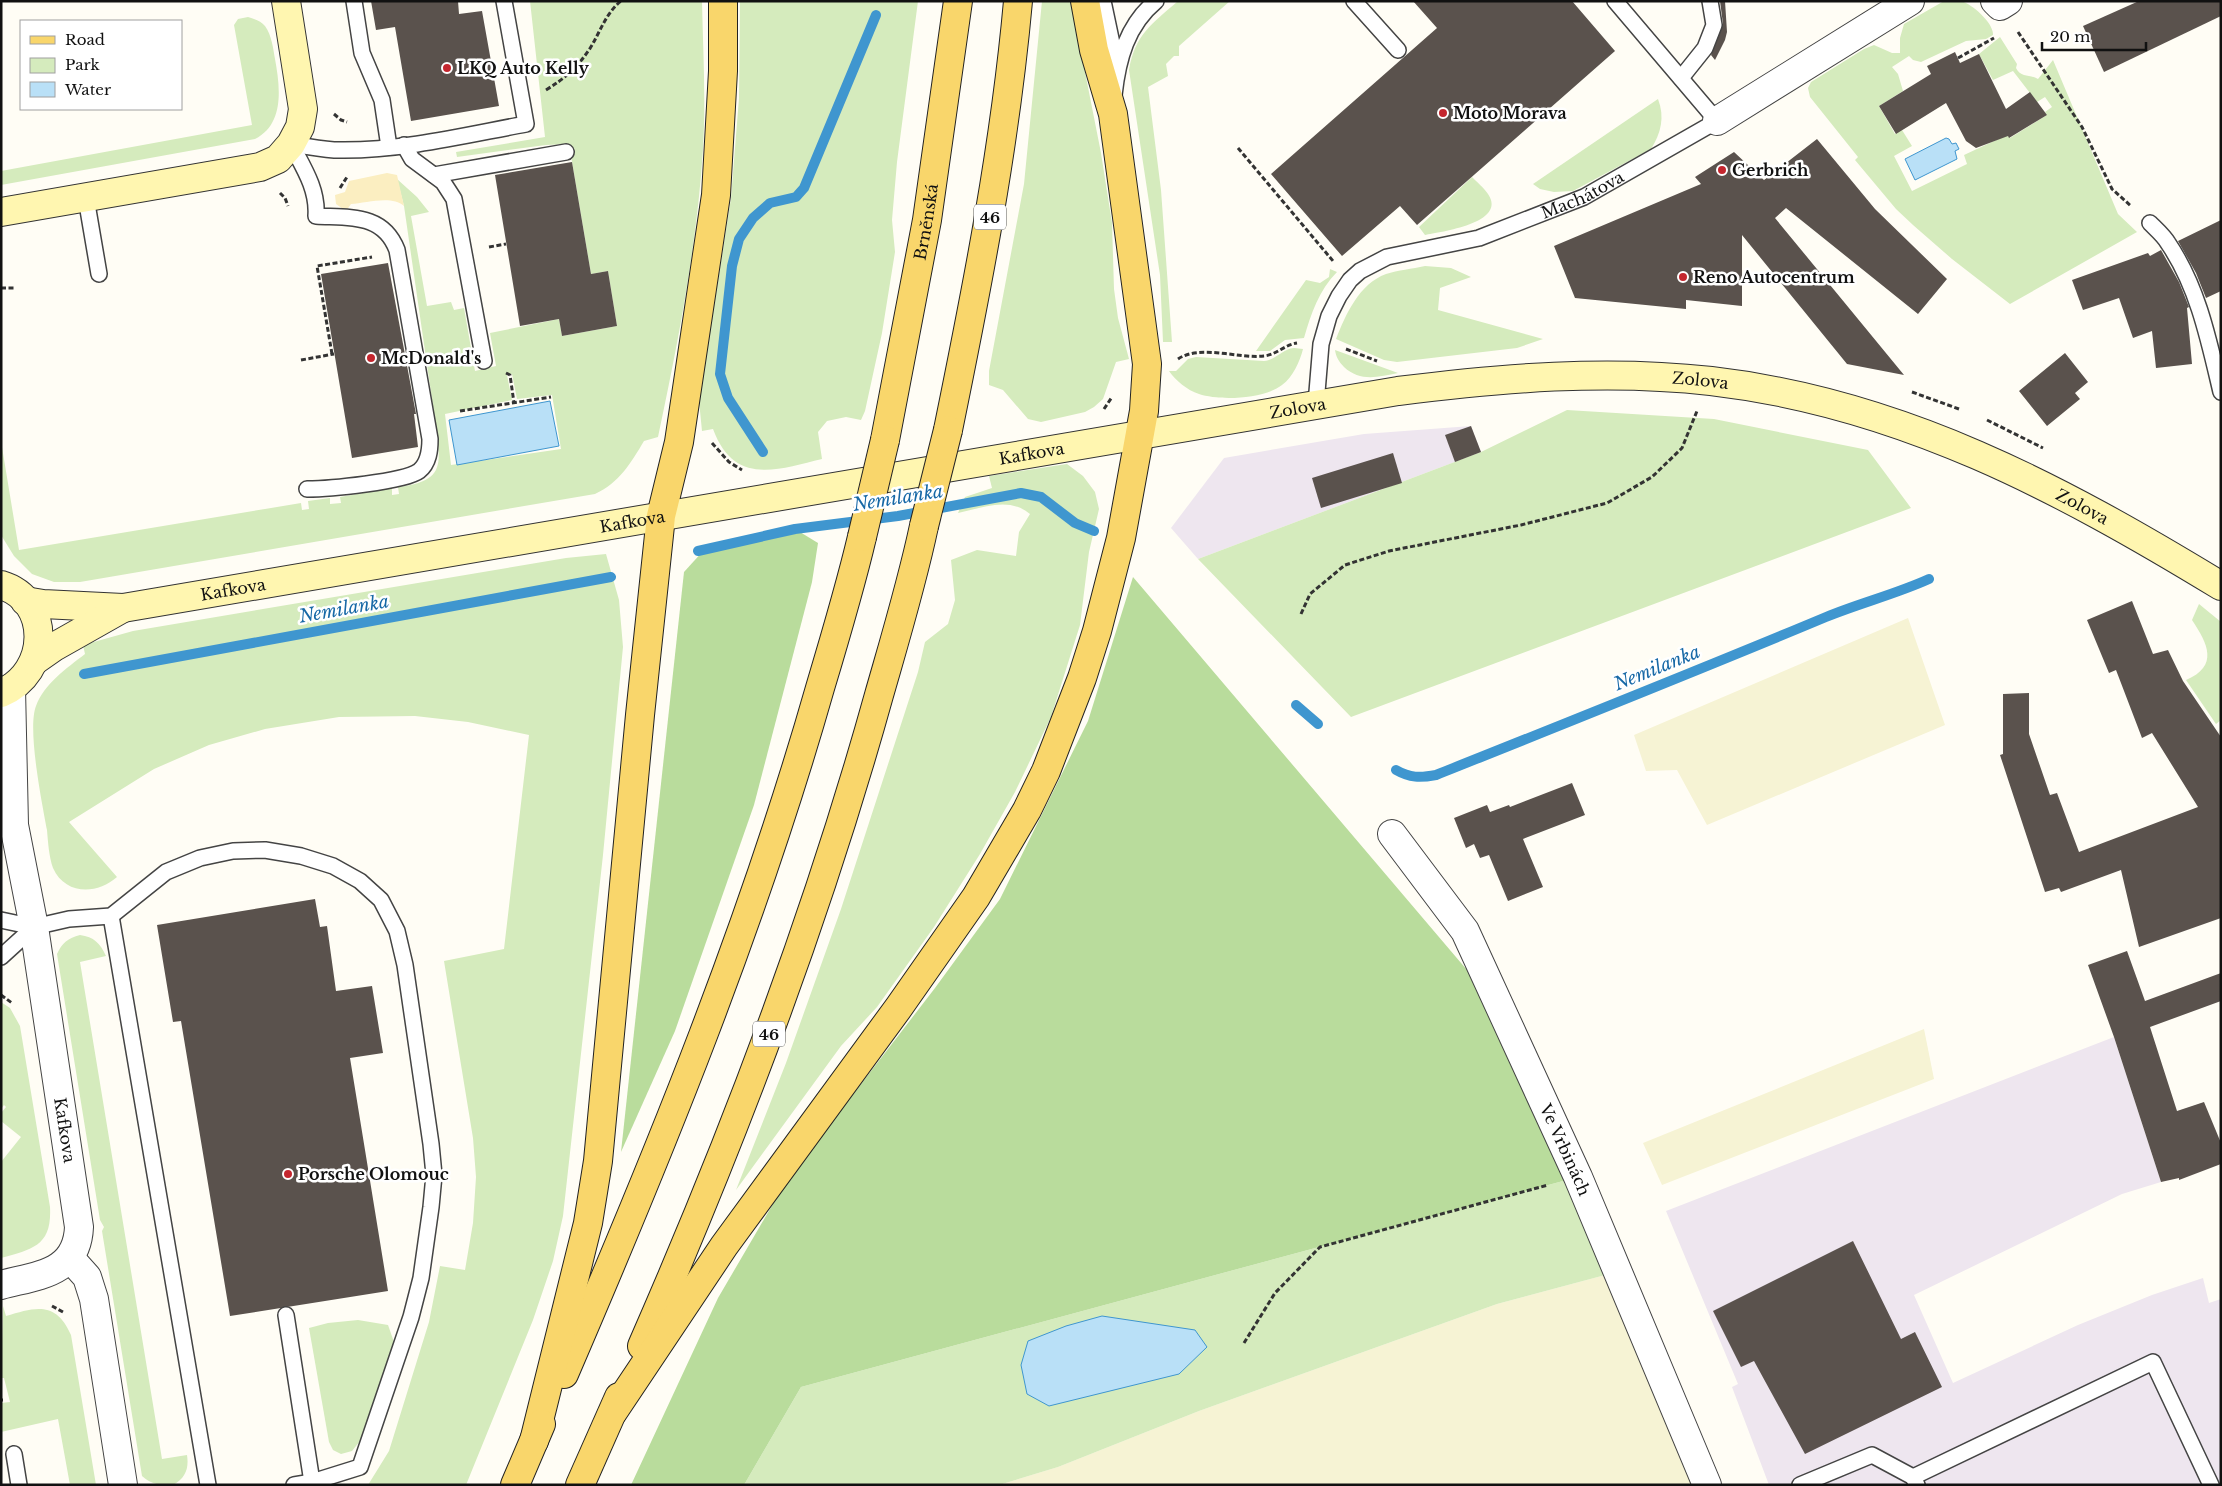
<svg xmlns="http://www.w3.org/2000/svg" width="2222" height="1486" font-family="'Libre Baskerville',serif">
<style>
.industrial{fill:#eee6ef}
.farmland{fill:#f6f3d4}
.green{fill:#d5ebbd;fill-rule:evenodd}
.forest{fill:#b9dc9c}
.sand{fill:#fbeec1}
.water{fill:#b9e0f7;stroke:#3f96cf}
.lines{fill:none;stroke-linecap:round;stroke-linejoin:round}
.stream{stroke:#3f96cf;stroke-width:10}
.building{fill:#5a524d}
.lane-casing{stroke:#444;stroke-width:18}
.street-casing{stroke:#444;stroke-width:30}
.secondary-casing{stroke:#333;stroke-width:30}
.primary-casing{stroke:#222;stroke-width:30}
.path{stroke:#333;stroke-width:3;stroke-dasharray:5 2.5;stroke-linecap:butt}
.lane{stroke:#fff;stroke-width:15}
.street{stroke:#fff;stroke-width:28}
.secondary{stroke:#fff6b0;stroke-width:28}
.primary{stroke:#f9d66b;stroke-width:28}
.primary-bridge-casing{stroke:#222;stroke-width:30;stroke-linecap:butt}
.primary-bridge{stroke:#f9d66b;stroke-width:28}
.poi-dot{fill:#c4262e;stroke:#fff;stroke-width:2}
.labels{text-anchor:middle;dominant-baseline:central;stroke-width:5;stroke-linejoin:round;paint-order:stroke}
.shield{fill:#fff;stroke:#585858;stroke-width:1}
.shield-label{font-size:15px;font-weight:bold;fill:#111}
.poi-label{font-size:16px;font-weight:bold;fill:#111;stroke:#fff;text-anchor:start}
.street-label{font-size:16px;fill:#111;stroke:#fff}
.water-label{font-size:18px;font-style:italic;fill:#1768a6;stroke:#fff}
</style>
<rect width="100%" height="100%" fill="#fffdf5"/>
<!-- industrial -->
<g class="industrial">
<path d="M1471 426 1481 452 1198 559 1171 528 1224 458 1364 434Z"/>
<path d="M2114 1037 2161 1182 2122 1194 1914 1295 1953 1383 2078 1325 2152 1295 2203 1278 2209 1303 2221 1299V1485H1769L1732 1387 1738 1384 1666 1211Z"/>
</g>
<!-- farmland -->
<g class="farmland">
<path d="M1908 618 1945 725 1707 825 1677 770 1646 771 1634 735Z"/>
<path d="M1924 1029 1934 1079 1662 1185 1643 1143Z"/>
<path d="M1609 1274 1692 1485H999L1058 1467 1199 1411 1497 1304Z"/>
</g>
<!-- green -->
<g class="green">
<path d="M530 1H702C703 50 706 100 703 149 697 245 678 343 658 437L644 441C631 463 619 483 595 494L80 582H54L32 574 14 556 1 535V441L19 550 301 503 302 510 309 509 308 501 330 498V504L341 503 340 497 392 488V495L399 494 398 487C448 481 440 462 435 420L404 206 397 179 417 197 429 212 411 216 427 306 451 302 454 310 464 308 475 371 496 366 490 333 559 319 562 336 617 326 608 271 591 274 569 144 546 145 457 157 456 152 545 137ZM512 374 517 399 552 395 561 449 451 465 445 414 512 400 507 375Z"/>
<path d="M740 1H918L897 162 892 220 895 252 882 333 865 411 861 420 846 417 827 421 818 432 822 459C777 470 734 486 713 429L702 431 699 401 731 198 739 98Z"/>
<path d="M1042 1H1071L1101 153 1112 223 1114 289 1118 318 1129 359 1116 362 1103 399 1094 407 1085 412 1041 422 1028 419 1003 390 989 385V371L1024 184Z"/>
<path d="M1178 1H1230L1179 46V56H1174L1166 64 1168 76 1148 87 1161 190 1172 342H1163L1160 275 1129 70C1135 34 1152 24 1178 1Z"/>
<path d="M1944 1C1949 1 1955 1 1961 1 1972 4 1994 23 1993 35L1986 39 1966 41 1921 62 1913 60 1909 56 1892 67 1898 74 1903 91 1879 106 1895 134 1902 130 1912 146 1894 156 1912 191 1967 164 1964 155 2007 135 2010 138 2047 115 2045 112 2052 107 2045 97 2037 102 2013 71 1993 80 1979 54 2000 37 2017 64 2016 68C2021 78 2030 74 2038 79L2053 60 2118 214 2137 232 2010 304 1952 259 1913 225 1896 209 1855 160 1858 157 1810 97 1808 88 1811 82 1864 49 1874 45 1892 53H1900V38L1904 24Z"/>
<path d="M248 17C254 19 261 21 265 26 272 36 273 48 275 59 280 86 285 124 255 139L1 185V171L252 125 234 25 238 19Z"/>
<path d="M1658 99C1665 117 1661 133 1651 149L1573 191 1554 192 1540 189 1533 184Z"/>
<path d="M1472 177C1477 182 1484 188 1488 194 1508 223 1440 232 1425 235L1419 227Z"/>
<path d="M1425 266 1451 268 1471 277 1440 288 1438 310 1543 339 1517 348 1397 362 1384 360 1336 339C1346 314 1359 284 1386 274 1398 270 1412 269 1425 266Z"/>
<path d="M1330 269 1337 272C1319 290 1311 314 1304 338L1285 340 1270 351H1256L1306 280 1320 283 1329 277Z"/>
<path d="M1294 348 1303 349C1300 361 1293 377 1282 385 1264 399 1220 401 1199 394 1187 390 1176 381 1169 371H1176L1188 359 1196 357 1264 361C1276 360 1282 349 1294 348Z"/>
<path d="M1335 350 1398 373C1378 377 1360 382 1344 367 1339 362 1336 357 1335 350Z"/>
<path d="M1567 410 1714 419 1868 450 1911 508 1351 717 1198 559 1481 452Z"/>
<path d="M1067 464 1083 476 1095 492 1099 509 1089 552 1080 625 1051 717 1015 792 980 854 934 927 877 1007 841 1046 736 1190 786 1063 841 909 918 672 925 642 948 624 955 600 951 560 977 550 1016 556 1019 532 1030 514C1008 496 983 508 958 513L965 497 992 488 989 476Z"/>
<path d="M606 554 619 600 623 647 603 855 563 1216 553 1261 533 1320 466 1485H368L389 1451 429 1322 440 1266 465 1270 473 1223 476 1177 473 1138 444 961 504 949 529 735 468 722 415 716 339 717 265 729 209 745 154 769 69 822 117 877C97 895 65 895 53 868 49 857 48 842 47 830 42 803 27 729 36 706 44 684 67 668 85 654L83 645 133 631 566 558Z"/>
<path d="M2199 604 2221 622V720L2216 724 2186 680C2219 666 2208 644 2192 620Z"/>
<path d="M80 935C94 937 100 943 106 956L80 962 162 1459 187 1455C189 1468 186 1478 173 1485 160 1485 152 1485 142 1476L102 1231 104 1227 100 1220 57 954C62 943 68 938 80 935Z"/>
<path d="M1 1002 10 1008 20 1026 50 1207C52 1245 34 1249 1 1258V1162L21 1137 1 1121V1113L6 1107 4 1105 1 1109Z"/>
<path d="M1578 1177 1609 1274 1497 1304 1199 1411 1058 1467 999 1485H744L801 1387Z"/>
<path d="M3 1306 6 1316C36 1307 56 1301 71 1335L96 1485H70L58 1419 1 1432V1403L10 1402 4 1378H1Z"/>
<path d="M358 1320 388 1325 394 1342 364 1436 352 1451 341 1454 333 1450 329 1442 309 1328 328 1323Z"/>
</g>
<!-- forest -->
<g class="forest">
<path d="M795 529 818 543 812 582 754 805 675 1031 621 1152 684 572 704 550Z"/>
<path d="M1133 577 1467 970 1578 1177 801 1387 744 1485H631L718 1298 787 1180 935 988 1000 899 1088 721Z"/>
</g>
<!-- sand -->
<path class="sand" d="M387 173 397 175 404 206C392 195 366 203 351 204L346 211 336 204 335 195 345 192 349 181Z"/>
<!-- water -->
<g class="water">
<path d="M1946 138 1949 139 1952 144 1956 143 1959 149 1955 151 1957 159 1915 180 1905 159Z"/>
<path d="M550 401 559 446 457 465 449 420Z"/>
<path d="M1102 1316 1195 1330 1207 1347 1179 1374 1049 1406 1027 1394 1021 1365 1028 1341 1066 1326Z"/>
</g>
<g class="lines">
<!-- stream -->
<g class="stream">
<path d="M763 452 728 398 720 374 732 266 739 239 753 218 770 203 796 197 804 188 876 15"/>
<path d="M698 551 795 529 898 516 1021 493 1041 497 1075 523 1094 531"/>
<path d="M84 674 611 577"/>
<path d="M1296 705 1318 724"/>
<path d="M1396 770C1410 778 1420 778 1436 775 1566 723 1697 671 1826 617 1860 603 1896 594 1929 579"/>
</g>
</g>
<!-- building -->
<g class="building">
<path d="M371 1H458L459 14 482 11 499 106 411 121 395 27 376 30Z"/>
<path d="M1413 1H1572L1615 51 1417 225 1400 206 1342 256 1271 174 1437 28Z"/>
<path d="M1720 1H1725L1727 32 1725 40 1715 60 1711 55 1723 24Z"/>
<path d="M2139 1H2221V16L2104 72 2083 26Z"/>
<path d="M1955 52 1960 63 1979 54 2006 109 2030 92 2047 115 2009 138 2008 136 1976 148 1966 141 1946 103 1896 134 1879 106 1931 74 1927 66Z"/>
<path d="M1817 139 1875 209 1947 279 1918 314 1786 208 1775 218 1904 375 1847 364 1742 235V306L1686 300V309L1575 298 1554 246 1701 184 1695 177 1734 152 1764 180Z"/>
<path d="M572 162 591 274 608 271 617 326 562 336 559 319 520 326 495 175Z"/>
<path d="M2221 220V291L2206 298 2196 273 2178 241Z"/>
<path d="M2161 250 2179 282 2189 307 2187 308 2192 364 2156 368 2152 331 2133 338 2119 298 2083 310 2072 280 2148 253 2150 256Z"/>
<path d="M388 263 416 414H414L418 447 352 458 321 274Z"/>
<path d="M2065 353 2088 382 2075 393 2080 399 2047 426 2019 391Z"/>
<path d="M1471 426 1481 452 1455 462 1445 435Z"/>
<path d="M1393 453 1402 483 1321 508 1312 478Z"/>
<path d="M2132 601 2153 654 2168 650 2183 681 2221 737V918L2139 947 2121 870 2061 892 2059 888 2045 892 2000 755 2003 754V694L2029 693V734L2050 795 2057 793 2079 852 2198 807 2152 733 2142 738 2116 670 2109 673 2087 620Z"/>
<path d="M1572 783 1585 815 1523 839 1543 887 1508 901 1489 855 1480 858 1474 844 1466 848 1454 818 1487 805 1490 812 1509 805 1510 807Z"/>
<path d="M315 899 320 927 327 926 336 991 372 986 383 1053 350 1058 388 1291 230 1316 181 1021 173 1022 157 925Z"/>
<path d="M2127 951 2145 1001 2221 973V1001L2150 1027 2177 1111 2204 1102 2221 1143V1164L2179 1180V1178L2161 1182 2114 1037 2088 965Z"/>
<path d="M1853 1241 1901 1339 1915 1332 1942 1387 1805 1454 1754 1361 1741 1367 1713 1311Z"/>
</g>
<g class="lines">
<defs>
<g id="lane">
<path d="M354 1 362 53 382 100 389 147"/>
<path d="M1103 1 1117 67"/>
<path d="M1354 1 1398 50"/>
<path d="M1681 78 1705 48 1714 25 1710 1"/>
<path d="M1114 95C1118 59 1127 25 1156 1"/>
<path d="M291 144C303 167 318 189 316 216 349 218 383 213 397 250L430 439C430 450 429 463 419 471 404 482 328 489 307 489"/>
<path d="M291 144C308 146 327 151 344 150 405 150 466 135 526 124L504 1"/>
<path d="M404 145 412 159 443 182 454 199 484 361"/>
<path d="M434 175 566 152"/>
<path d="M86 198 99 274"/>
<path d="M2150 223C2156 229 2164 236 2168 243 2198 287 2209 341 2221 392"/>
<path id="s1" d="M1316 404 1321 344 1329 316 1339 296 1350 280 1360 271 1387 257 1479 238 1584 197 1717 121 1615 1"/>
<path d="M111 916 208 1485"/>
<path d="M1 920 34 927 69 919 111 916 166 872 200 858 233 851 265 850 301 856 333 866 360 881 381 900 397 931 405 965 431 1144 434 1175 431 1207 421 1278 411 1317 360 1467 312 1482 294 1485"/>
<path d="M1 957 34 927"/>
<path d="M286 1315 312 1482"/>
<path d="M14 1454 19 1485"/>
<path d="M1800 1485 1872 1455 1913 1477"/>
<path d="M1917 1485 1913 1477 2153 1362 2211 1485"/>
</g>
<g id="street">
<path d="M1995 1 2000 6 2008 1"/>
<path d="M1717 121 1910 1"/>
<path id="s2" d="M1392 834 1465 931 1578 1177 1707 1485"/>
<path d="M70 1258 87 1277 94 1299 123 1485"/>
<path d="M1 1285C38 1275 77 1274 79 1227L34 927 14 825 11 688"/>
</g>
<g id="secondary">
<path d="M1 212 260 167 278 159 291 144 300 127 303 109 286 1"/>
<path d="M1 585C52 600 50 673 1 693"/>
<path id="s3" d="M25 601 43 604 123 608 1398 391C1501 378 1607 369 1711 381 1901 403 2060 488 2221 586"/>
<path d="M34 661 54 647 123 608"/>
</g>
<g id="primary">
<path d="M948 430C977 288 1005 146 1018 1"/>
<path id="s4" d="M885 440 927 220 958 1"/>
<path d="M642 1346C735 1134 817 918 879 695 895 639 912 583 924 526"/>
<path d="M564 1374C661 1149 753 923 820 688 835 638 850 588 862 537"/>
<path d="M613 1412 724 1246 899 1007 976 897 1027 810 1046 771 1082 678 1097 631 1121 538 1144 411 1147 364 1113 114 1094 50 1085 1"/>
<path d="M534 1441 588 1223 598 1161 640 715 661 516 679 442 716 195 723 71V1"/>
<path d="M515 1485 541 1424"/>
<path d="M580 1485 619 1397"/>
</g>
</defs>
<!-- lane casing -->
<use href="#lane" class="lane-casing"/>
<!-- street casing -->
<use href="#street" class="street-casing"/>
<!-- secondary casing -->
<use href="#secondary" class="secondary-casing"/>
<!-- primary casing -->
<use href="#primary" class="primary-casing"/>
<!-- path -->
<g class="path">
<path d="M2018 32 2082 127 2112 189 2131 206"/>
<path d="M1958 58 1994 38"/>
<path d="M546 90C565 78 575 70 589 50 600 33 605 14 621 1"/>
<path d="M334 114 341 120 347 122"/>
<path d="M1238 148 1333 261"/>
<path d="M340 188 347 177"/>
<path d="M280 193 285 198 288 206"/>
<path d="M489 247 506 244"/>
<path d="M1 288H15"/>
<path d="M1346 349 1377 361"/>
<path d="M332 354 317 266 372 257"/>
<path d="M1178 359C1200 344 1239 359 1264 356 1276 355 1284 345 1297 343"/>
<path d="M301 360 334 354"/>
<path d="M506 373 510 375 514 403"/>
<path d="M1912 392 1959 409"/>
<path d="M1104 409 1112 397"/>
<path d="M460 411 551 397"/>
<path d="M1987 420 2043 448"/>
<path d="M712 443 729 462 742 470"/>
<path d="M1301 614 1310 594 1345 565 1389 551 1521 525 1607 503 1652 477 1682 448 1697 411"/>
<path d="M1 995 12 1003"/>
<path d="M52 1306 63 1312"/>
<path d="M1244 1343 1275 1293 1320 1247 1548 1185"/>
<path d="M1 1400H3"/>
</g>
<!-- lane -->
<use href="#lane" class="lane"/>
<!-- street -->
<use href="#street" class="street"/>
<!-- secondary -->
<use href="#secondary" class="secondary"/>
<!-- primary -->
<use href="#primary" class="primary"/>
<defs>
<g id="primary-bridge">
<path d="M924 526 948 430"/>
<path d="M862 537 885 440"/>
</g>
</defs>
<!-- primary-bridge casing -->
<use href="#primary-bridge" class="primary-bridge-casing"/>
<!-- primary-bridge -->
<use href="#primary-bridge" class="primary-bridge"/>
</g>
<!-- markers -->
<g class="poi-dot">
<circle cx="447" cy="68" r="5"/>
<circle cx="1443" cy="113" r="5"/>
<circle cx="1722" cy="170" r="5"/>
<circle cx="1683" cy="277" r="5"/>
<circle cx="371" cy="358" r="5"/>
<circle cx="288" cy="1174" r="5"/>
</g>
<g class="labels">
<!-- shield labels -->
<g class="shield">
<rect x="974" y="204.5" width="32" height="25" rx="4"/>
<rect x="753" y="1021.5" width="32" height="25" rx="4"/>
</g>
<g class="shield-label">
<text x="990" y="217">46</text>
<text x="769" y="1034">46</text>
</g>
<!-- poi labels -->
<g class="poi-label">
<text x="457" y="68">LKQ Auto Kelly</text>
<text x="1453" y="113">Moto Morava</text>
<text x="1732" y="170">Gerbrich</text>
<text x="1693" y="277">Reno Autocentrum</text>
<text x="381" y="358">McDonald's</text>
<text x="298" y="1174">Porsche Olomouc</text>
</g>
<!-- street labels -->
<g class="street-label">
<text stroke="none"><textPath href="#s1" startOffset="381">Machátova</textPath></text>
<text stroke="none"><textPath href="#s4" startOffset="222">Brněnská</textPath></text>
<text stroke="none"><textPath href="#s3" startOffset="1695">Zolova</textPath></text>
<text stroke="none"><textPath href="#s3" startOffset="1290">Zolova</textPath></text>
<text stroke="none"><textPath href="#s3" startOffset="1020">Kafkova</textPath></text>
<text stroke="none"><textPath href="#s3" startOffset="2100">Zolova</textPath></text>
<text stroke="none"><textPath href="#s3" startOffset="615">Kafkova</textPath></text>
<text stroke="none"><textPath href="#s3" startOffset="210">Kafkova</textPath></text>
<text transform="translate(65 1130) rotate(81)">Kafkova</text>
<text stroke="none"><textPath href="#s2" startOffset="362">Ve Vrbinách</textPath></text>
</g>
<!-- water labels -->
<g class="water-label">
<text transform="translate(898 498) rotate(-9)">Nemilanka</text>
<text transform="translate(344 609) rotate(-10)">Nemilanka</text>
<text transform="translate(1657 668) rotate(-22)">Nemilanka</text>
</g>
</g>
<!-- border -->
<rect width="2222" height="1486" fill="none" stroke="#111111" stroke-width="5"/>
<!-- legend -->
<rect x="20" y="20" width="162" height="90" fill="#ffffff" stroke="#a0a0a0"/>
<rect x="30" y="36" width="25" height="8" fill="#f9d66b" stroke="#a0a0a0"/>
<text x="65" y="45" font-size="15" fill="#111111">Road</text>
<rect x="30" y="58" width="25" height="15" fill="#d5ebbd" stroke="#a0a0a0"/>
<text x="65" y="70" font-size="15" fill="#111111">Park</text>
<rect x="30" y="82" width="25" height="15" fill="#b9e0f7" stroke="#a0a0a0"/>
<text x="65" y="95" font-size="15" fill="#111111">Water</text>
<!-- scale -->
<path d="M2042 42v8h104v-8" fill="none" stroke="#111111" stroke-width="2.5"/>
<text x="2050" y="42" font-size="15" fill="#111111" stroke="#ffffff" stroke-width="4" paint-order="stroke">20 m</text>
</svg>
